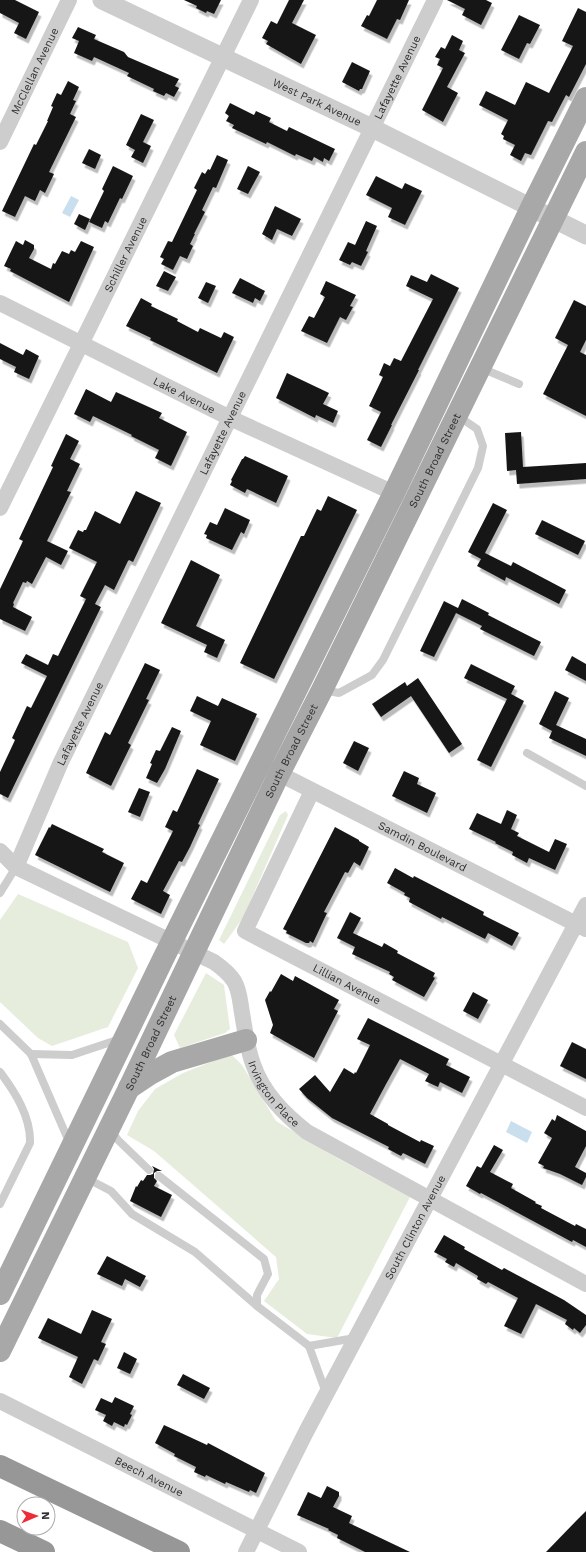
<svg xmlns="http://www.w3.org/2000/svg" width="586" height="1552" font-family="'Work Sans',sans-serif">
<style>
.green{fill:#e6eddd}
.water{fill:#c9dfee}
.building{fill:#171717;filter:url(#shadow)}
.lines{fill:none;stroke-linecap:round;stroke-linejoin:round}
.service{stroke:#cdcdcd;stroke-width:8}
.minor{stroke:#cdcdcd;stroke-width:16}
.tertiary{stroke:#cdcdcd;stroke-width:19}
.primary{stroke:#a8a8a8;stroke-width:22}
.motorway{stroke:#979797;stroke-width:22}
.labels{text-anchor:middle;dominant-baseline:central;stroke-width:4;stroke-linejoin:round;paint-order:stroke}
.street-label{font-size:11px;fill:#303030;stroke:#fff}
</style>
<defs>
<filter id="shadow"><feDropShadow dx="2.5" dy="4.5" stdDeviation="0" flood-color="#0004"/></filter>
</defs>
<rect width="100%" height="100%" fill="#fff"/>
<!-- green -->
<g class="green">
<path d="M286 811 288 815 243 918 224 944 219 940 280 815Z"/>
<path d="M18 894 128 942 138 968 108 1027 52 1046 38 1038 0 1002V920Z"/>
<path d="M206 973 224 985 230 1029 225 1033 180 1048 174 1035Z"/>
<path d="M231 1054 242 1065 276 1121 339 1159 410 1197 337 1338 307 1334 264 1301 279 1279 276 1257 154 1151 127 1135 138 1111 155 1089 183 1073Z"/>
</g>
<!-- water -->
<g class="water">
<path d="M71 196 79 200 70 217 62 213Z"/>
<path d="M511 1121 532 1132 527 1143 506 1132Z"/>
</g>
<!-- building -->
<g class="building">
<path d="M0 0H15L39 12 26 39 14 33 19 23 0 13Z"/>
<path d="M184 0H221L214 14 207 11 206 13 196 8 197 6Z"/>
<path d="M289 0H304L292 23 316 35 301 64 266 44 268 41 262 38 271 21 277 24Z"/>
<path d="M377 0H409L400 20 397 19 387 39 361 26 367 15 369 16Z"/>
<path d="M447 0H486L492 3 481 25 462 15 465 9Z"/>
<path d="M578 8 586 12V64L569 97 566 95 552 122 548 121 531 155 525 153 521 161 510 155 515 145 503 139 504 136 501 134 508 120 479 105 486 91 515 105 526 82 549 93 573 46 562 41Z"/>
<path d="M519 15 540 25 530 44 527 43 519 59 501 50Z"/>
<path d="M78 27 96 35 94 39 124 52 128 57 179 79 175 86 179 88 174 97 166 93 164 96 153 91 154 89 127 76 129 73 94 57 92 61 74 53 79 41 72 38Z"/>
<path d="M452 35 463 41 459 50 465 53 447 87 458 93 443 122 422 110 443 68 437 65 440 59 435 57 441 47 445 49Z"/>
<path d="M352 62 370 71 362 89H360L359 91 342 82Z"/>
<path d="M68 81 79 87 73 100 76 101 70 114 76 117 49 172 54 174 45 193 40 190 35 201 25 196 15 217 2 211 34 144 36 145 48 121H47L53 107 51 106 57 93 61 95Z"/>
<path d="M230 103 254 115 256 111 271 118 269 122 287 131 289 127 335 149 329 161 324 158 323 162 314 157 312 161 296 154 295 156 267 142 266 144 232 128 234 125 226 121 229 116 225 113Z"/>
<path d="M141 114 154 120 143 142 151 146 143 163 131 157 135 150 126 145Z"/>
<path d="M89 149 101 155 95 169 82 163Z"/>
<path d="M217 155 228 160 216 188 213 187 202 210 205 212 194 234H195L190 244 193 246 187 259 180 256 173 270 161 264 164 259 160 257 168 241 172 242 197 190 194 188 202 172 205 174 208 169 210 170Z"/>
<path d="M113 166 133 176 122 199 120 198 108 223 105 221 102 228 89 222 104 191 102 189Z"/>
<path d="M248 166 260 172 248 194 237 189Z"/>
<path d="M376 176 402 189 405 183 422 191 405 225 388 217 392 208 366 195Z"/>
<path d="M275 206 301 219 292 236 277 229 272 240 262 234Z"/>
<path d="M79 214 90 219 85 230 74 224Z"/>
<path d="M366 221 377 226 366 251 368 252 361 266 352 262 350 265 339 260 348 242 355 245Z"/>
<path d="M25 240 34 245V249L29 258 51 269 53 263 55 264 62 251 69 254 71 250 75 252 81 241 94 247 69 302 10 271 11 269 4 266 16 241 23 245Z"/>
<path d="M164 271 176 277 168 291 156 286Z"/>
<path d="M431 274 459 288 418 370H419L391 425H392L381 447 367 440 381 412 369 406 383 377 379 375 384 363 390 366 394 358 401 361 433 299 406 286 411 275 427 282Z"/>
<path d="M240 278 265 291 260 301 255 298 253 303 232 293Z"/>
<path d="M326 281 356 295 350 306 353 307 346 320 340 317 327 343 301 331 309 316 314 318 325 297 320 294Z"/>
<path d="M206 282 216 286 208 303 198 298Z"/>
<path d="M141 298 152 304 151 306 178 319 177 321 198 332 200 328 221 338 224 332 234 337 217 373 150 340 151 338 126 326Z"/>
<path d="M574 300 586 306V340L580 352 586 355V416L543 394 568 345 555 338Z"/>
<path d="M0 343 23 355 26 349 39 356 29 379 14 372 16 367 0 359Z"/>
<path d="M287 373 329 393 323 404 338 411 333 423 316 415 315 418 276 398Z"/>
<path d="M86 389 111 402 116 392 162 413 159 418 187 432 171 466 155 458 159 450 131 436 132 435 93 416 90 422 74 414Z"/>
<path d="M521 432 523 467 586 463V479L517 484 516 470 507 471 505 433Z"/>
<path d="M66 434 79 441 70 459 80 464 67 491 71 492 47 541 68 551 61 565 46 557 32 584 27 581 26 583 23 582 13 603 14 604 13 607 32 617 25 631 0 619V589L23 541 19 539 53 467 51 466Z"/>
<path d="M245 456 288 476 276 503 247 489 245 493 230 485 232 481 231 480 242 459H243Z"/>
<path d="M136 491 161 503 133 562 129 560 128 561 114 590 105 585 95 604 101 607 8 798 0 794V772L15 740 12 738 19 723 27 706 31 708 47 676 21 663 26 654 48 665 53 654 58 656 86 599 80 596 97 562 69 548 78 530 83 532 84 530H86L95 511 120 524Z"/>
<path d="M328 496 357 510 274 679 240 663 301 536H304L317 509 321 511Z"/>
<path d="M493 503 507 510 485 553 511 566 513 562 566 590 559 604 506 577 505 581 477 566 481 559 468 552Z"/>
<path d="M225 508 250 520 244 534 241 532 232 550 206 538 207 535 204 534 210 522 217 525Z"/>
<path d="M542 520 585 541 578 555 535 534Z"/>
<path d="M191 560 220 575 196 626 225 640 217 658 204 652 207 645 161 623Z"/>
<path d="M462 599 489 613 488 615 541 642 534 656 480 629 482 626 456 613 434 657 420 651 444 601 458 608Z"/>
<path d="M572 656 586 664V681L565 670Z"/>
<path d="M145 663 160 670 146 699 149 700 128 743 131 745 111 786 86 773 105 732 110 735Z"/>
<path d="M471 664 515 686 511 694 524 701 491 767 477 760 507 699 464 678Z"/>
<path d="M418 678 462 744 449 753 411 696 381 717 372 704 405 682 407 686Z"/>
<path d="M555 691 569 698 556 725 586 739V756L549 738 552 731 539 724Z"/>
<path d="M197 696 218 706 222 698 257 714 235 761 200 745 211 721 190 711Z"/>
<path d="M172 727 181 731 165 769 157 783 146 778 152 764 150 763 156 750 160 751Z"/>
<path d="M354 741 369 748 358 771 343 763Z"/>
<path d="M197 769 219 779 198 824 200 825 190 847 182 862 179 861 163 891 170 895 161 914 131 899 141 880 147 883 173 831 165 827 173 810 177 812Z"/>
<path d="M404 771 419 778 417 784 436 793 427 813 392 796Z"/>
<path d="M139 788 150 792 140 817 128 812Z"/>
<path d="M507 810 517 815 511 829 519 833 517 836 549 852 555 839 567 844 555 870 529 858 527 863 512 855 513 852 495 843 496 842 469 829 477 813 501 824Z"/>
<path d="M52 824 104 849 102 852 124 863 110 892 35 855 49 827 50 828Z"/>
<path d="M335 827 359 840V841L369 847 360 866 354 862 348 873 345 872 324 912 327 913 313 943 310 941 309 943H306L286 933 287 931 283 929Z"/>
<path d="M395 868 413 878 414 876 418 878 484 912 483 915 519 933 512 946 488 933 485 939 442 917 441 919 409 902 410 898 404 895 405 893 387 883Z"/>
<path d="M350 912 361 918 353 933 382 947 384 943 398 951 397 953 435 973 433 977 435 978 424 997 392 980 394 977 389 974 390 972 352 954 355 947 337 938Z"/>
<path d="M281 974 293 981 295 976 339 1000 334 1009 338 1011 314 1058 270 1033 273 1025 265 1000 270 991 271 992Z"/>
<path d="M473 992 488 1000 478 1019 463 1011Z"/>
<path d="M368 1018 449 1059 446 1065 470 1077 462 1093 440 1082 438 1087 425 1081 429 1074 400 1059 385 1086 370 1114 388 1124V1125L420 1142 421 1140 434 1146 425 1164 403 1153 401 1156 388 1149 389 1147 332 1118 307 1098 299 1089 315 1075 330 1092 344 1068 354 1074 355 1072 356 1073 370 1045 357 1039Z"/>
<path d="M572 1042 586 1049V1079L560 1066Z"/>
<path d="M557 1115 586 1131V1146L575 1167 586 1173V1177L582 1185 560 1174 543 1168 544 1166 538 1163 552 1138 544 1133 552 1119 555 1121Z"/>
<path d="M494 1145 503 1150 490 1172 513 1184 511 1188 536 1202 535 1203 542 1206 541 1208 575 1226 576 1224 586 1229V1247L573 1240 572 1242 481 1193 480 1194 466 1186 477 1166 481 1168Z"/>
<path d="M152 1166 162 1171H157L154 1173V1178L157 1181 154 1186 172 1195 161 1217 130 1201 136 1186 137 1187 141 1180 143 1181 147 1175H150L153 1174 154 1169Z"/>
<path d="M444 1235 465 1247 464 1249 502 1270 504 1268 564 1300 586 1315V1325L580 1333 574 1328 573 1330 565 1324 567 1320 536 1304 521 1334 504 1326 518 1298 488 1282 486 1284 477 1279 478 1276 456 1263 454 1267 445 1262 447 1259 434 1252Z"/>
<path d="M107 1256 146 1276 140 1287 125 1279 122 1286 97 1274Z"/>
<path d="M92 1310 112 1319 101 1342 106 1344 98 1361 94 1359 82 1384 69 1377 78 1357 38 1338 48 1318 81 1334Z"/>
<path d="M124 1352 137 1359 130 1374 117 1368Z"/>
<path d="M183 1374 210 1388 204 1399 177 1385Z"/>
<path d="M115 1397 134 1406 130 1414 132 1415 127 1425 125 1424 124 1427 114 1422 112 1426 103 1421 106 1415 95 1410 101 1398 112 1403Z"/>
<path d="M164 1425 207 1445 208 1443 265 1473 256 1493 250 1490 249 1492 226 1482 225 1484 206 1475 205 1477 194 1472 196 1467 174 1456 175 1454 155 1443Z"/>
<path d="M327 1486 339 1492V1496L333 1507 352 1516 349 1523 410 1552H365L337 1538 338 1535 328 1530 329 1529 297 1515 308 1492 321 1498Z"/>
<path d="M586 1511V1552H546L576 1521Z"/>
</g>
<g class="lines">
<!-- service -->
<g class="service">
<path d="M481 368 519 384"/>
<path d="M323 690 339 693 372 675 383 660 478 468 483 446 477 429 458 416"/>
<path d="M527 753 586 786"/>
<path d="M0 893 16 867"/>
<path d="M0 1024 31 1054 70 1144"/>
<path d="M31 1054 72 1055 120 1039"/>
<path d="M0 1072C15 1092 31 1117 30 1143L0 1204"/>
<path d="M111 1131 118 1140 149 1170"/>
<path d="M159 1176 264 1259 268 1274 257 1295V1306L309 1346 326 1393"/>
<path d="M86 1178 111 1191 132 1214 195 1252 257 1306"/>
<path d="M309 1346 355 1338"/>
</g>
<!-- minor -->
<g class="minor">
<path id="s1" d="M0 142 69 0"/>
<path id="s2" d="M0 303 230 418 394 493"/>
<path id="s3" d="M0 508 251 0"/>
<path id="s4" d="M270 769 586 929"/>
<path id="s5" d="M312 791 245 931 586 1108"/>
<path id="s6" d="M0 851 16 867 214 962C221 967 229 973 234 981 240 991 240 1002 242 1013 245 1030 247 1048 253 1064 263 1093 284 1114 307 1132L586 1284"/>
<path id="s7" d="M16 867 61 762 435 0"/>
<path id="s8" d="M0 1401 299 1552"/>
<path id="s9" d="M246 1552 306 1432 586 905"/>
</g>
<!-- tertiary -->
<path class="tertiary" id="s10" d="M102 0 372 128 586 235"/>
<!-- primary -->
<g class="primary">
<path d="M129 1088 150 1074 172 1062 246 1040"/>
<path d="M0 1294 165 955 394 493 531 208 586 98"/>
<path id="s11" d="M0 1351 129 1088 279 774 322 690 586 152"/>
</g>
<!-- motorway -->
<g class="motorway">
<path d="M0 1466 179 1552"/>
<path d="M0 1531 44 1552"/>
</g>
</g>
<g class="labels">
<!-- street labels -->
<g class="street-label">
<text stroke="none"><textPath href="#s1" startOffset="79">McClellan Avenue</textPath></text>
<text stroke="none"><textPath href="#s7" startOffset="877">Lafayette Avenue</textPath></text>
<text stroke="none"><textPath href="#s10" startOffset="238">West Park Avenue</textPath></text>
<text stroke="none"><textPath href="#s3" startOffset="283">Schiller Avenue</textPath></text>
<text stroke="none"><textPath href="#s2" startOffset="206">Lake Avenue</textPath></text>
<text stroke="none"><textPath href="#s7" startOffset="481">Lafayette Avenue</textPath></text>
<text stroke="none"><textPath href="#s11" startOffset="991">South Broad Street</textPath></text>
<text stroke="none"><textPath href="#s7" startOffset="157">Lafayette Avenue</textPath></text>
<text stroke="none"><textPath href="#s11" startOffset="667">South Broad Street</textPath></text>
<text stroke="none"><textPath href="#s4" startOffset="171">Samdin Boulevard</textPath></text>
<text stroke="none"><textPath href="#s5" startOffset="270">Lillian Avenue</textPath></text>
<text stroke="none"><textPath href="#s11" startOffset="343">South Broad Street</textPath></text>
<text stroke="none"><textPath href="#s6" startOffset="392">Irvington Place</textPath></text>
<text stroke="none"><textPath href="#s9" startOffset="366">South Clinton Avenue</textPath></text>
<text stroke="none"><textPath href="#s8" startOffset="167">Beech Avenue</textPath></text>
</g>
</g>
<!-- north arrow -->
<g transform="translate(36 1516) rotate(88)"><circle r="19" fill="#ffffff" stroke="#acacac"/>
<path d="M0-3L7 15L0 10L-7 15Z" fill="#ed2b39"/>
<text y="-6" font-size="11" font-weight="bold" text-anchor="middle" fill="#303030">N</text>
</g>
</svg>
